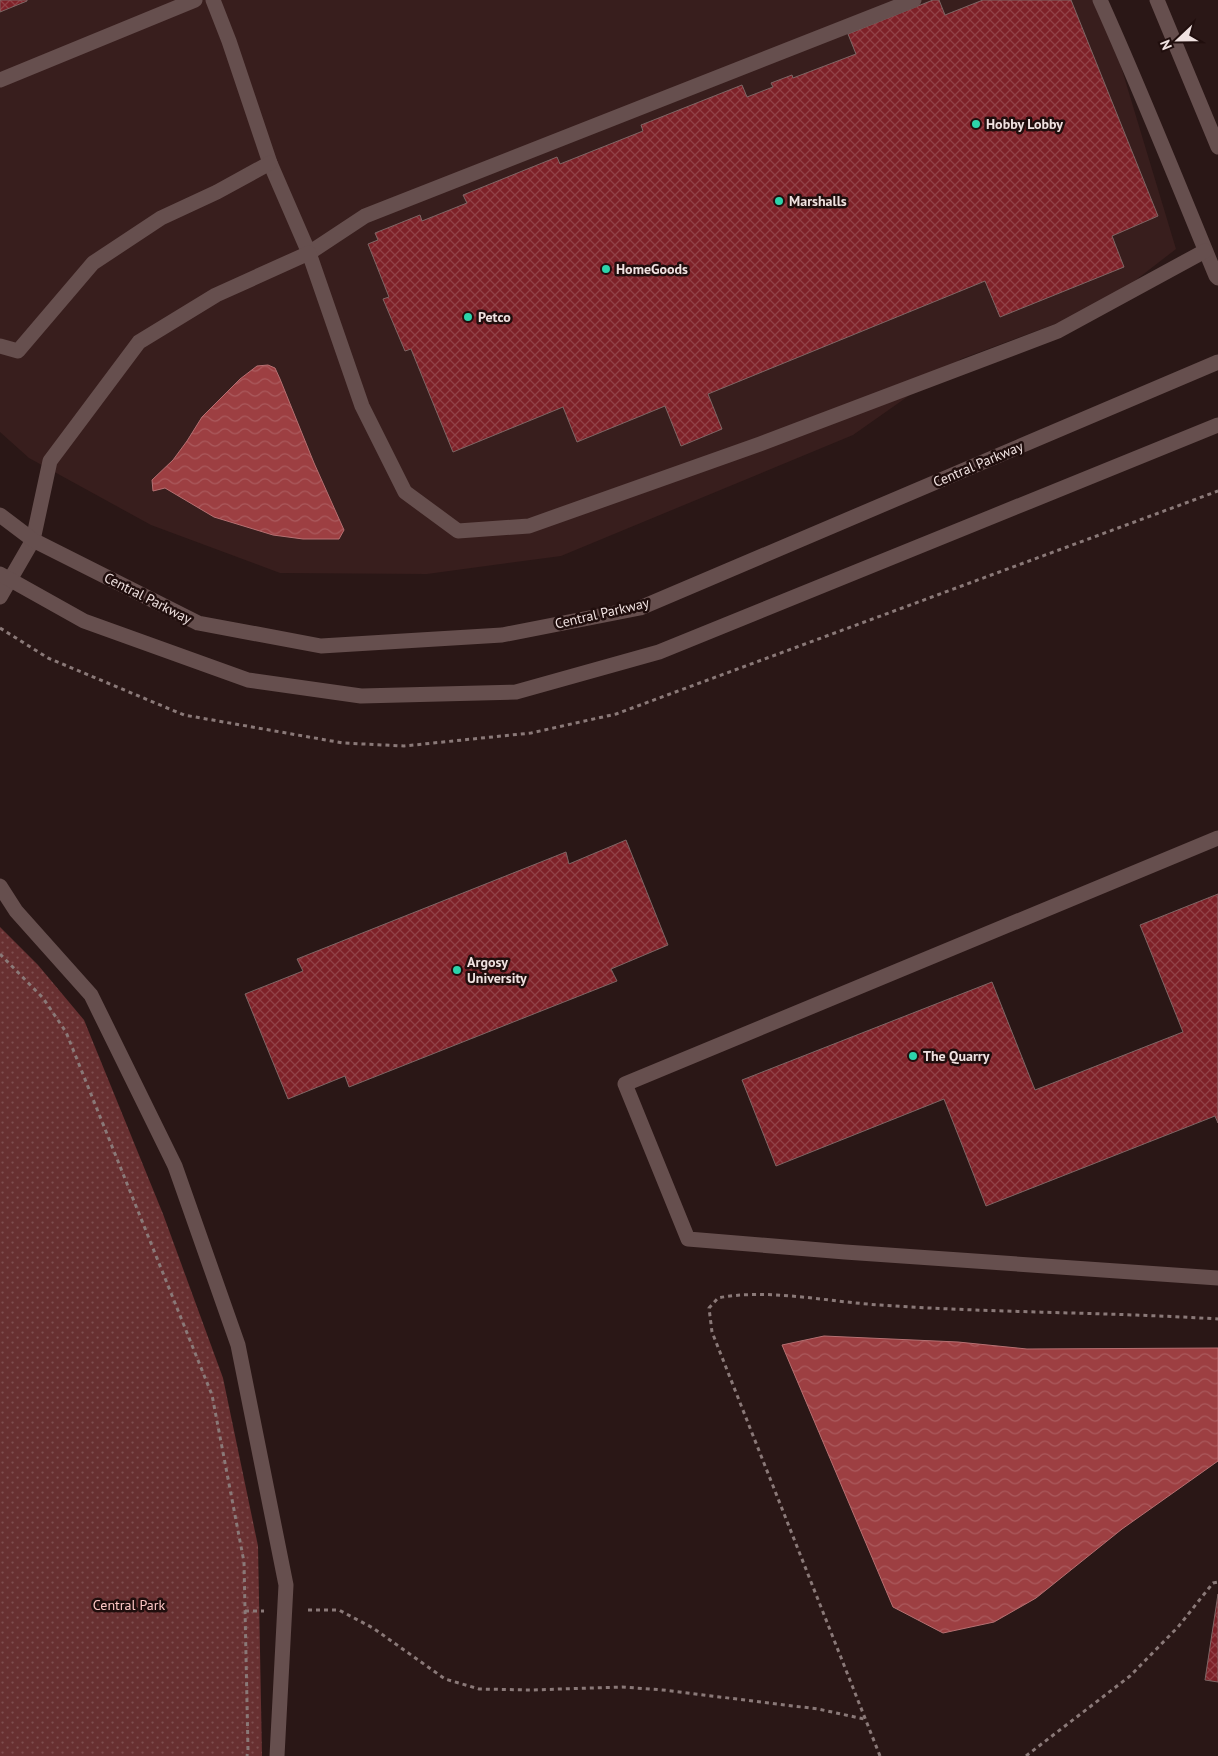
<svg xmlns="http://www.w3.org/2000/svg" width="1218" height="1756" font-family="'PT Sans',sans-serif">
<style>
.built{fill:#381e1d}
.park{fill:url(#park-dots)}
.water{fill:url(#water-waves);stroke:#b67072}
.building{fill:url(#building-cross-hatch);stroke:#7f6665}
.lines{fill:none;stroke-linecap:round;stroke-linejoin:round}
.path{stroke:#8a7978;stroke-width:3;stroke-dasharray:4 4;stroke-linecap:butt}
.lane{stroke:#664f4e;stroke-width:15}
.secondary{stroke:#664f4e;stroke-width:15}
.poi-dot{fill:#2dd4ab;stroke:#200e0d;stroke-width:2}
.labels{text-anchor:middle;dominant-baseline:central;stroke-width:5;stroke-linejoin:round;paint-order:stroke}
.poi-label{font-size:14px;font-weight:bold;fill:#f0e2e1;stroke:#200e0d;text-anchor:start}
.street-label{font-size:14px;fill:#f0e2e1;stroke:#200e0d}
.park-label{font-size:14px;fill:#fec7c5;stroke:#200e0d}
</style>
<defs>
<pattern id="park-dots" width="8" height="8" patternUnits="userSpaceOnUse" patternTransform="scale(1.25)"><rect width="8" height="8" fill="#683031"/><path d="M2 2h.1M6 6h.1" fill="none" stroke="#7e4e4f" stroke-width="1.8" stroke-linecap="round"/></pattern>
<pattern id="water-waves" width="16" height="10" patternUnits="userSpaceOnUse" patternTransform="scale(1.25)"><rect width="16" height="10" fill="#9d3f42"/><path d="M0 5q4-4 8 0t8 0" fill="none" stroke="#ab5a5d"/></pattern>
<pattern id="building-cross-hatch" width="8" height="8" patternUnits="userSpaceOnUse" patternTransform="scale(1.25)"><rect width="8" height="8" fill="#7e2128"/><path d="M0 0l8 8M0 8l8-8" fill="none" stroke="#914147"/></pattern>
</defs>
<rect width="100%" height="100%" fill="#2a1716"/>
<!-- built -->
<path class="built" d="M0 0H1101L1176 249 1101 307 961 359 853 435 561 556 427 574 280 573 151 525 29 458 0 432Z"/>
<!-- park -->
<path class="park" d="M0 927 38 965 84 1020 163 1214 223 1378 258 1546 262 1756H0Z"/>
<!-- water -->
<g class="water">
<path d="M268 365 275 368 280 379 314 463 344 530 339 539H303L273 535 214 517 165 488 153 491 152 480 173 460 187 441 202 417 240 379 257 366Z"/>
<path d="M824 1336 958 1342 1027 1349 1218 1348V1461L1122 1529 1036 1598 994 1622 943 1633 893 1607 782 1345Z"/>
</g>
<!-- building -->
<g class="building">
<path d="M0 0H27V1L0 12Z"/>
<path d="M933 0H939L945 15 983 0H1071L1158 216 1112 236 1124 267 1000 317 985 281 708 394 722 429 681 446 665 406 577 442 563 407 453 452 411 349 405 351 383 299 389 297 368 244 378 240 375 233 420 215 422 221 467 203 463 195 557 157 560 164 643 131 641 125 742 85 747 97 773 87 771 83 792 75 793 78 856 54 848 34Z"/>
<path d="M626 840 668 945 611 969 617 981 349 1087 345 1076 288 1099 245 994 303 971 297 959 566 852 569 864Z"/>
<path d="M1218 894V1123L1215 1116 986 1206 944 1099 776 1166 742 1080 992 982 1035 1090 1183 1032 1140 925Z"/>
<path d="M1218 1594V1682L1205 1680Z"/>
</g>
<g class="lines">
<!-- path -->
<g class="path">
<path d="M0 628 48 658 184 715 343 743 404 746 531 733 616 714 1218 491"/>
<path d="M0 954 43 998 66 1032 212 1395 244 1562 248 1750 247 1756"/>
<path d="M308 1610H339L373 1628 445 1679 479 1689 531 1690 622 1687 663 1690 818 1709 864 1719"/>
<path d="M245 1611H264"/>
<path d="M880 1756 712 1332 709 1308 718 1298C767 1288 829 1302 880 1305 993 1313 1106 1312 1218 1319"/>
<path d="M1026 1756 1130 1676 1178 1627 1213 1583 1218 1582"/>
</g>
<!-- lane -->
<g class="lane">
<path d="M213 0 229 41 270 163 309 253 365 216 914 0"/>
<path d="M1100 0C1141 91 1178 184 1216 276L1218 278"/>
<path d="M1157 0 1218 147"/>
<path d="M0 80 195 0"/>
<path d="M0 346 18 351 93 263 161 218 217 192 270 163"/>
<path d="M0 597 33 540 50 461 139 342 216 295 309 253 362 406 405 492 458 531 529 526 760 444 1058 331 1205 251"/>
<path d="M1218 838 625 1084 688 1239 845 1252 1218 1278"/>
<path d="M0 886 16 911 91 995 175 1166 238 1345 286 1585 277 1756"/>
</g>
<!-- secondary -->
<g class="secondary">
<path d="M0 515 33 540 198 623 321 646 502 635 640 608 1218 362"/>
<path d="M0 574 84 621 248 680 361 696 516 692 659 652 1218 425"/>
</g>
</g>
<!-- markers -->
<g class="poi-dot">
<circle cx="976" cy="124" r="5"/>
<circle cx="779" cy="201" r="5"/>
<circle cx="606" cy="269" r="5"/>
<circle cx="468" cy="317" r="5"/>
<circle cx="457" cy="970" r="5"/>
<circle cx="913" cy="1056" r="5"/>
</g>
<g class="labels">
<!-- poi labels -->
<g class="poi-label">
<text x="986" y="124">Hobby Lobby</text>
<text x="789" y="201">Marshalls</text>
<text x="616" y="269">HomeGoods</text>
<text x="478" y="317">Petco</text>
<text x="467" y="962">Argosy<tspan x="467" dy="16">University</tspan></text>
<text x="923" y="1056">The Quarry</text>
</g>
<!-- street labels -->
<g class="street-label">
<text transform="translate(978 464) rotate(-23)">Central Parkway</text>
<text transform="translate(148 598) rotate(27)">Central Parkway</text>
<text transform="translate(602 613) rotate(-13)">Central Parkway</text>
</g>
<!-- park labels -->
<g class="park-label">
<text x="129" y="1605">Central Park</text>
</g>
</g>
<!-- north arrow -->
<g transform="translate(1178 40) rotate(248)" stroke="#200e0d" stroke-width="4" paint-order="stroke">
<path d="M0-4L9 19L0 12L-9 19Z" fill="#f0e2e1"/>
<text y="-8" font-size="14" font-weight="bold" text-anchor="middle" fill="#f0e2e1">N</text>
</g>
</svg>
